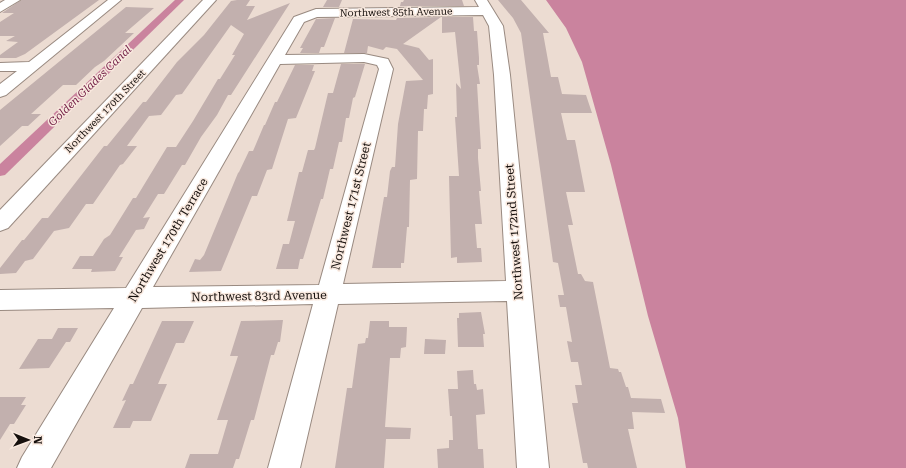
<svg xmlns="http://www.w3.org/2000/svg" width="906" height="468" font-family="'Roboto Serif',serif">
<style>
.water{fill:#ca839e}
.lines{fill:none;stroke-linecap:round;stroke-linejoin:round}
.canal{fill:#ca839e;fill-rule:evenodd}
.building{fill:#c2b0ae}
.minor-casing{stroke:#998a81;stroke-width:2}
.minor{fill:#fff;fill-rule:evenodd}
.labels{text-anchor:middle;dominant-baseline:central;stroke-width:3;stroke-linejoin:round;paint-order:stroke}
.far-street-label{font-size:10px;fill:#16100d;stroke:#f9e9df}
.far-water-label{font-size:11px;font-style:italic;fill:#6f1b43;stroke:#f9e9df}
.street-label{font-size:12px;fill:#16100d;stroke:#f9e9df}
</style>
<rect width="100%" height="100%" fill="#ecdcd2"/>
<!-- water -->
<path class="water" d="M546 0H906V468H686L678 418 648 316 611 165 582 62 566 28Z"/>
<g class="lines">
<!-- canal -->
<path class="canal" d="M175 0H184L5 175 0 176V164Z"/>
</g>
<!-- building -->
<g class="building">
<path d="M21 0H99L25 54 16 58H0V55L18 42 6 41 15 36H0V22L14 13H2Z"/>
<path d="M237 0H250L246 6H255L247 20 290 3 231 95H228L217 115 201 137 185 165H182L164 194H158L143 218 150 217 144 229 136 230 119 257H123L115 271 91 272 92 269H72L80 256H93L104 239 110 235 133 198H136L167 147H176L193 121 218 79H220L235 55H232L244 34 231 25 182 94 176 95 161 115 149 116 127 146H137L123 164 120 165 93 204H86L69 228 54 231 33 259 25 261 16 273 0 274V268L22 240H24L42 218H48L104 146H107L143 102H146L177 62 204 35 231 1Z"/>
<path d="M327 0H342L339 7H323Z"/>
<path d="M404 0H462L464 6H400L401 2H403Z"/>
<path d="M498 0H521L549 33H543L551 77H558L562 94 586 95 592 113H561L567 140H575L585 192H566L573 225H568L578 274H581L585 281 593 282 610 368 618 369 619 372H621L626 387H628L631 398 661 399 665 413 632 412 634 429H628L637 468H588L587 463H583L572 403H578L575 385H582L578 362H571L567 341 572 342 566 307H560L558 295H564L558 263 553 262 521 33 513 18Z"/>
<path d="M126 7 154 8 125 33H134L104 61 95 67 76 85H63L31 114H41L28 126H22L0 146V110Z"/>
<path d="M441 17 403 44 419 48 429 60 433 59V94L428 95 427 109H424L423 131H418L417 179 410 180 409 227H407L404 263H401V268H372L384 197H387L390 171 392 167H395L398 124 406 81 423 80 397 49 386 47 383 50 368 46 367 53H344L353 19 396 20 397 18Z"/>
<path d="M442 17H473L474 31H477L479 58V65H477L480 84H477L481 149H478V158L481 191H479L482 224H475L477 248H481L482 262 457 263V257L451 258 449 176H459L455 117H457L456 83 461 89 455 32 442 33Z"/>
<path d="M335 18 324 47H321L319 53H300L303 48H300L316 19Z"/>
<path d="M341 64H365L355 97 353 98 349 118H346L342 142H339L333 169H330L323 199H321L303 259H300L298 269H276L283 244H289L295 221H287L299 172H302L308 150H314L315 148 328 93H333Z"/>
<path d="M295 65H314L312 71H315L296 118 288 119 272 169 267 170 257 196H252L221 271 189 272 195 259 200 260 204 255 238 173 239 172 249 151H253L264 125H265L275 102H277Z"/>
<path d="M481 312 485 334H483L484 347H458L457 318H459V313Z"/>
<path d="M283 320 280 342H278L274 355H271L254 420H251L239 459H236L233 468H185L190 454H218L228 420H217L238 356H230L241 321Z"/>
<path d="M162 321H194L184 343H176L158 384H167L151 421H133L130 428H113L126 400 122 401 130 384H133Z"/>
<path d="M370 321H389V327H407L406 347 401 348 400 358H390L385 427 411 428 410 439H386L384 468H335L347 388H352L358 344 365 343 366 338H368Z"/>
<path d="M58 328H78L70 342H66L49 368 19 369 38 339H52Z"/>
<path d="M425 339 446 340 445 354H424Z"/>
<path d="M473 370 474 384H476L477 390 483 389 485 414 476 415 478 449H483L484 468H438L437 449 449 448V440H453L452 416H450L448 389H458L457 371Z"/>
<path d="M0 397H26L21 405H26L14 424H10L0 440Z"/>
</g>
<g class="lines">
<defs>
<g id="minor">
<path d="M5 0H20L0 12V3Z"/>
<path d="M108 0H121L6 95 0 97V84L17 71H0V63L29 62Z"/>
<path d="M203 0H216L8 228 0 231V210Z"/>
<path d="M475 0H487L503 26 510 75 549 468H517L507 301 338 304 300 468H268L313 304 142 308 51 468H17L22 457 114 308 0 310V290L126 288 294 17 316 9 479 7ZM483 15 489 26 494 75 506 281 343 284 393 69 388 59 364 54 285 55 304 22 317 17ZM364 62 377 65 379 69 319 285 153 287 280 64Z"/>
</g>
</defs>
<!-- minor casing -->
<use href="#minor" class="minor-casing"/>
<!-- minor -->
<use href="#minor" class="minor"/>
</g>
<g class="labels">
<!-- far-street labels -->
<g class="far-street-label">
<text transform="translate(396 12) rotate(-1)">Northwest 85th Avenue</text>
<text transform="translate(105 111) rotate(-46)">Northwest 170th Street</text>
</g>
<!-- far-water labels -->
<g class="far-water-label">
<text transform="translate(90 86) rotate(-44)">Golden Glades Canal</text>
</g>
<!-- street labels -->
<g class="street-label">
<text transform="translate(351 206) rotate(-76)">Northwest 171st Street</text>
<text transform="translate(514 232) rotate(-94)">Northwest 172nd Street</text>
<text transform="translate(168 240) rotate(-59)">Northwest 170th Terrace</text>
<text transform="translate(259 296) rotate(-1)">Northwest 83rd Avenue</text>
</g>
</g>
<!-- north arrow -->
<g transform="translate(28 440) rotate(91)" stroke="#f9e9df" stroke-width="3" paint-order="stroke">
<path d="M0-3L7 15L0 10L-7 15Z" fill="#16100d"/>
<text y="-6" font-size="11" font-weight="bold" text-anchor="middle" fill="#16100d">N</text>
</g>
</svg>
